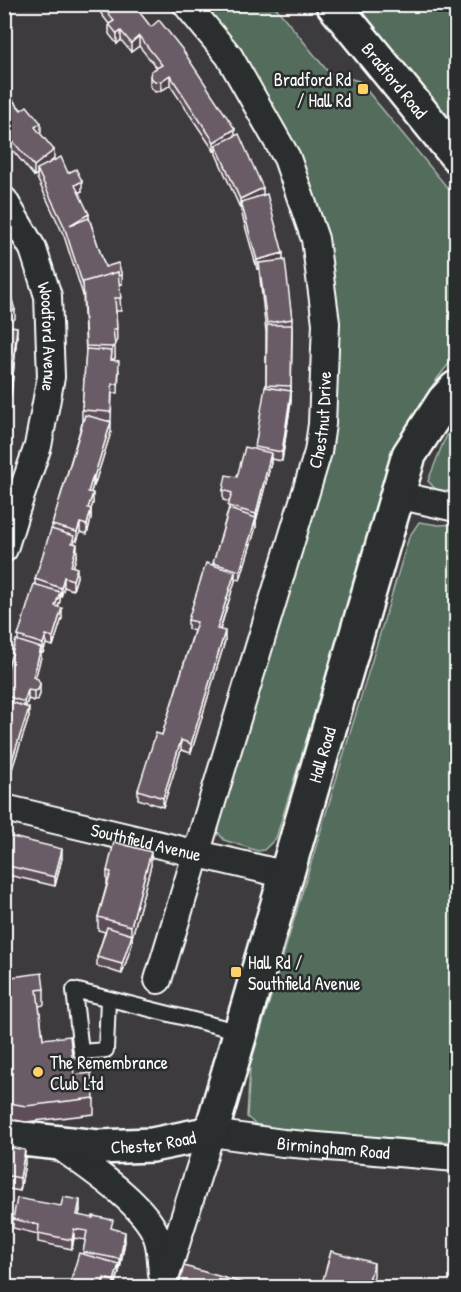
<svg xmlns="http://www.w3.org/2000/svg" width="461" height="1292" font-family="'Patrick Hand',sans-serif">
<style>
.green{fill:#526c5b;stroke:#a8b6ad;stroke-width:1.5}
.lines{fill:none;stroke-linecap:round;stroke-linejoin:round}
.lane-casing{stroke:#fff;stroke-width:18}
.street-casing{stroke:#fff;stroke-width:30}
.secondary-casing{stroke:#fff;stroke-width:38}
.lane{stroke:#2a2d2e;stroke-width:14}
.street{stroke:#2a2d2e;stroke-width:26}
.secondary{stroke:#2a2d2e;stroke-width:33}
.wall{fill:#5c4e58;stroke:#fff;stroke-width:1.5}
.shaded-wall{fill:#4b4047;stroke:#fff;stroke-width:1.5}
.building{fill:#6b5b66;stroke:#fff;stroke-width:1.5}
.poi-dot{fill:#ffd166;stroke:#2a2d2e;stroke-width:2}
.labels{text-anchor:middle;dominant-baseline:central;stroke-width:5;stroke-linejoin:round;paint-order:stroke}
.poi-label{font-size:18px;fill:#fff;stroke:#2a2d2e;text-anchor:start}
.street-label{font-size:18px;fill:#fff;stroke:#2a2d2e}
</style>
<rect width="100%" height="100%" fill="#3e3b3f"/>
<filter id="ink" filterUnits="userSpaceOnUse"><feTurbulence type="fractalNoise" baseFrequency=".0167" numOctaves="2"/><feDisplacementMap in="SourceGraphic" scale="12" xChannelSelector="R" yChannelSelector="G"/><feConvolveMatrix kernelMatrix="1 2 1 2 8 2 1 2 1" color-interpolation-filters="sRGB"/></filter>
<g filter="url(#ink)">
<!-- green -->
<g class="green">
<path d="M198 5H274L329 73 359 81 456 198V356C419 395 400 445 382 494L276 838 264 850 258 851 224 840 217 831 324 467 332 424 338 365 335 309 321 231Z"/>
<path d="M350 5H456V136Z"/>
<path d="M456 419V498L442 496 428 481 443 443Z"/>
<path d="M419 522 439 525 456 524V1142L296 1132 260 1128 247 1117 250 1066 409 537Z"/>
</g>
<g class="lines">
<defs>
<path id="lane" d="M108 999 106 1050 81 1052 74 990 241 1032"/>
<g id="street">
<path id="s1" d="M4 200 33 249 48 296 51 377 38 446 17 507 4 549"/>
<path d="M397 495 456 508"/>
<path id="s2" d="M4 808 287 875"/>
<path id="s3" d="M158 980 318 452 322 424 326 323 315 239 287 158 229 56 186 4"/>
<path d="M55 1143C85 1165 144 1202 157 1237 161 1248 161 1263 162 1274"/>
<path id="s4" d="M162 1288 211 1133 283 1143 456 1158"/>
</g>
<g id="secondary">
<path id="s5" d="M333 4 456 155"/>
<path id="s6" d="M4 1137 98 1147 152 1145 211 1133 409 455 444 401 456 388"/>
</g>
</defs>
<!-- lane casing -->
<use href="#lane" class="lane-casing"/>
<!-- street casing -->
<use href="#street" class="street-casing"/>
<!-- secondary casing -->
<use href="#secondary" class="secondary-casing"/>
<!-- lane -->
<use href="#lane" class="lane"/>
<!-- street -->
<use href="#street" class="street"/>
<!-- secondary -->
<use href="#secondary" class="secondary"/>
</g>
<!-- wall -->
<g class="wall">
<path d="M94 4H133L235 136 263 195 283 260 292 319 291 401 282 461 271 459V463L256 521V527L240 580 235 579V581L220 630 225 641 191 753 181 750 163 807 138 799V790L162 735 194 631 188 629V620L213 565 228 511 230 502 223 500V490L237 477 255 449 266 387V332L259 269H257L241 211V208H240L216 154V150L214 151 170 85 161 91 155 92 150 86V76L157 68 139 46 131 52 121 40 117 44 109 34V24Z"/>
<path d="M4 90 41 132 40 133 54 159 50 162 68 173 82 191 79 192 89 218 105 267 122 284 119 285 121 311H116L117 342H114L115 358 112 360 119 370 118 393H112L111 421H106L111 432 94 486 93 485 91 492 93 503 91 509V519L87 534 80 532 77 541 74 540 77 554 73 567 77 577 73 590 64 587 61 597H60V601L58 607 62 618 53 646 46 644 43 653H41V657L35 678 40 694 38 699 34 701 28 699 26 707 29 717 8 781 4 780V680L18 641V636L35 584V579L52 529V525L83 420H82V410L86 353 83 295 64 236 37 178V174L34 176 4 140Z"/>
<path d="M4 325 17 336 11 395 4 394Z"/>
<path d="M4 835 62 858 55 886 4 874Z"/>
<path d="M151 865 132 937V944L122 974 97 966V957L105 932 98 930V917L107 884V871Z"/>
<path d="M4 978 44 989V1005L39 1006 43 1039 94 1098V1114L26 1122 4 1118Z"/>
<path d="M4 1146 25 1163 20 1191 4 1188Z"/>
<path d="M80 1210 79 1216 113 1229 125 1241 120 1269 119 1268V1273L115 1287H69L83 1254 86 1240 74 1238 72 1249 38 1242V1234L13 1228V1219Z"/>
</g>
<!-- shaded-wall -->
<g class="shaded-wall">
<path d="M121 31V40L117 44V34Z"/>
<path d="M139 36V46L131 52V43Z"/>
<path d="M170 75V85L161 91V81Z"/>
<path d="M41 123V132L35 137V127Z"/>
<path d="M235 129V138L216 145V150L214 151V142Z"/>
<path d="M54 150V159L38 172 37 169V174L34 176V166Z"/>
<path d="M82 181V191L75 194V185Z"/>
<path d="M263 188V198L241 202V208H240V199Z"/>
<path d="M89 214V224L70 225Z"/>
<path d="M283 253V262L259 263V269H257V260Z"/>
<path d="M122 275V284L84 295V285Z"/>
<path d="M15 310V319L4 322V313Z"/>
<path d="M292 325 291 401 282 461V452L291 393Z"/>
<path d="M17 327V336L11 395V385Z"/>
<path d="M115 345V358L112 360 111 369 112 347Z"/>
<path d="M111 422V432L94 486V477Z"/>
<path d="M271 453V463L256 521V527L240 580V571L256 519V514Z"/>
<path d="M93 476V485L88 501V492Z"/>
<path d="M93 493V503L88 518V508Z"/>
<path d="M91 509V519L87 534V525Z"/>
<path d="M80 523V532L77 541V532Z"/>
<path d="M77 544V554L71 575V566Z"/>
<path d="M77 568V577L73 590V580Z"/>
<path d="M235 572V581L217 638V629Z"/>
<path d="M64 577V587L61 597V588Z"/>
<path d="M60 592V601L55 616V606Z"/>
<path d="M62 608V618L53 646V637Z"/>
<path d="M225 631V641L191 753V744Z"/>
<path d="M46 635V644L43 653V644Z"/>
<path d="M41 648V657L33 687V677Z"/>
<path d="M40 684V694L38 699 34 701V691Z"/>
<path d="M28 690V699L24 711V702Z"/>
<path d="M29 708V717L8 781V772Z"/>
<path d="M181 740V750L163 807V798Z"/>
<path d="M62 849V858L55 886V877Z"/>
<path d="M151 852V865L132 937V944L122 974V964L131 937V926Z"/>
<path d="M25 1150V1163L20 1191V1178Z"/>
<path d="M80 1200V1210L77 1225V1215Z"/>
<path d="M74 1229V1238L72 1249V1240Z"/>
<path d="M125 1232V1241L120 1269V1259Z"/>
<path d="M374 1263V1276L370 1287H367Z"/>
<path d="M119 1264V1273L114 1287V1281Z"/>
</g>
<!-- building -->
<g class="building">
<path d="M101 4H133L151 27 159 20 182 49 235 129 214 142 170 75 161 81 155 82 150 76 151 71 162 65 139 36 131 43 121 31 117 34 109 24 114 21Z"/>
<path d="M4 90 21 110 27 106 41 123 35 127 54 150 34 166 4 131Z"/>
<path d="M239 134 263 188 240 199 216 145Z"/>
<path d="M61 157 68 173 76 169 82 181 75 185 89 214 70 225 89 218 105 267 118 263 122 275 118 276V272L83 282V285L64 226 37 169Z"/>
<path d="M267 194 283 253 257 260 241 202Z"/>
<path d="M285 260 292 319 267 323 259 263Z"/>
<path d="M118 272 121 298H115L117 329H113L115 345 112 347 86 346 83 282Z"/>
<path d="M4 273 15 310 4 313Z"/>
<path d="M4 325 17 327 11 385H4Z"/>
<path d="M267 325H292L291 386 266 385Z"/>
<path d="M86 349 112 351 111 360 119 361 118 384H112L111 412 82 410Z"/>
<path d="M265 387 291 391 282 452 255 447Z"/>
<path d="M85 415 111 422 94 477 93 476 88 492 93 493 88 508 91 509 87 525 80 523 77 532 52 525Z"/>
<path d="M245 447 271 453 256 514 228 506 232 493 223 490 226 475 237 477Z"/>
<path d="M229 509 256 518 240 571 213 563Z"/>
<path d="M51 529 74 536 72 543 77 544 71 566 77 568 73 580 64 577 61 588 35 579Z"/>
<path d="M206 563 235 572 217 629 225 631 191 744 181 740 163 798 138 790 156 733 162 735 197 622 188 620Z"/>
<path d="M34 584 60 592 55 606 62 608 53 637 46 635 43 644 18 636Z"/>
<path d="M16 640 41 648 33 677 38 679 40 684 38 690 34 691 28 690 24 702 4 695V680Z"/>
<path d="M5 700 29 708 8 772 4 771V703Z"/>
<path d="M4 835 62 849 55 877 4 865Z"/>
<path d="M114 842 151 852 131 926 98 917 111 872 107 871Z"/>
<path d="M107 927 132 935 122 964 97 957Z"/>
<path d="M42 973 44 989 37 990 43 1039 70 1036 74 1075 91 1073 94 1098 26 1106 4 1102V978Z"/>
<path d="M4 1146 25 1150 20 1178 4 1175Z"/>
<path d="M63 1197 80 1200 77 1215 93 1218V1216L113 1220 111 1228 125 1232 120 1259 83 1252 87 1231 74 1229 72 1240 38 1233 39 1225 13 1219 17 1198 61 1206Z"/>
<path d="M331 1251 374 1263 367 1287H321Z"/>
<path d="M79 1253 119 1264 114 1281 104 1278 102 1287H69Z"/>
<path d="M184 1266 256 1287H178Z"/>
</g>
</g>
<!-- markers -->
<g class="poi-dot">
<rect x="357" y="83" width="12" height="12" rx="3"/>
<rect x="230" y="966" width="12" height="12" rx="3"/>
<circle cx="38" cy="1072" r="6"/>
</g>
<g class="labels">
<!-- poi labels -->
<g class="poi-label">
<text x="351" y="79" text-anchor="end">Bradford Rd<tspan x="351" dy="21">/ Hall Rd</tspan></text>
<text x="248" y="962">Hall Rd /<tspan x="248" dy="21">Southfield Avenue</tspan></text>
<text x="50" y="1062">The Remembrance<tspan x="50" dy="21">Club Ltd</tspan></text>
</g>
<!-- street labels -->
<g class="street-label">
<text stroke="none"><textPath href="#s5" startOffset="98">Bradford Road</textPath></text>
<text stroke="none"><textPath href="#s1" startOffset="147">Woodford Avenue</textPath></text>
<text stroke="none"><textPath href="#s3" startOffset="584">Chestnut Drive</textPath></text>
<text stroke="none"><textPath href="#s6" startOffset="603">Hall Road</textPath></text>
<text stroke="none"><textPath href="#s2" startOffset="146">Southfield Avenue</textPath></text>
<text stroke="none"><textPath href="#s6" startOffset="150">Chester Road</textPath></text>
<text stroke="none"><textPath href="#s4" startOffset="286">Birmingham Road</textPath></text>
</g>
</g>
<!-- margin -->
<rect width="461" height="1292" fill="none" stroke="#2a2d2e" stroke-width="24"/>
<rect x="12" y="12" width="437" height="1268" fill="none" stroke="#fff" stroke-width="2" filter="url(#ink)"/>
</svg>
